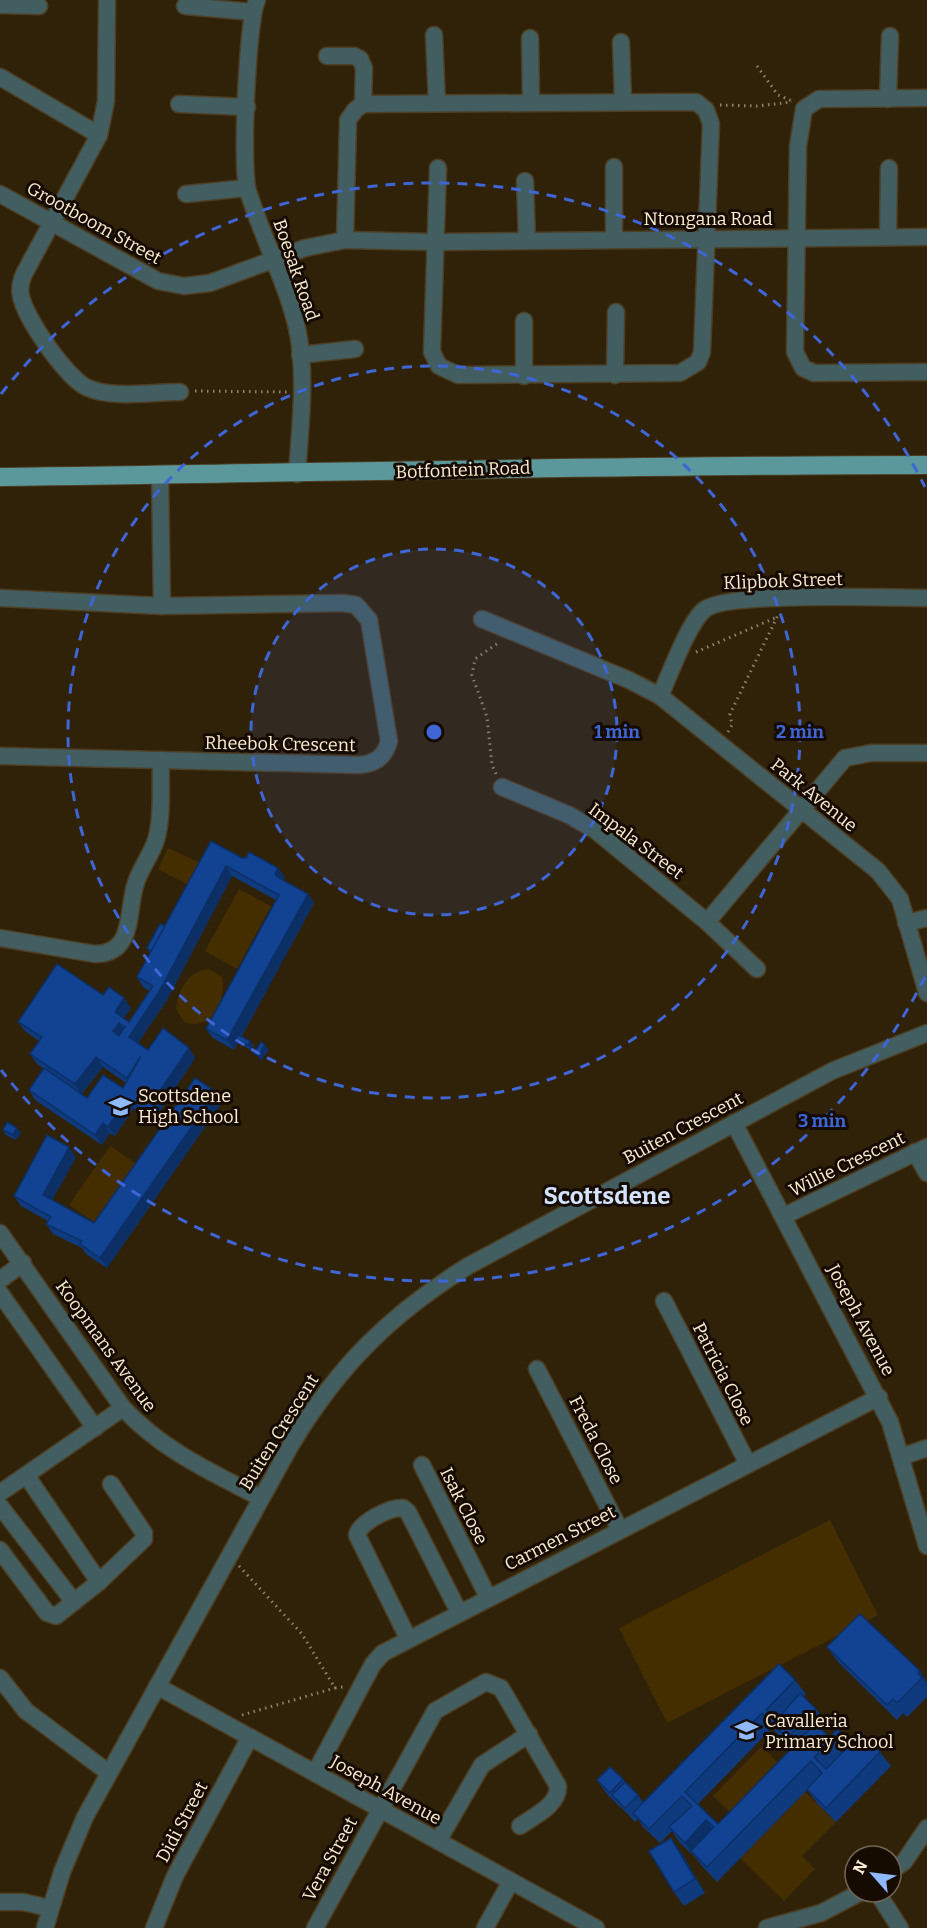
<svg xmlns="http://www.w3.org/2000/svg" width="927" height="1928" font-family="Bitter,serif">
<style>
.green{fill:#442e00}
.lines{fill:none;stroke-linecap:round;stroke-linejoin:round}
.minor-casing{stroke:#4d3e24;stroke-width:19}
.major-casing{stroke:#4d3e24;stroke-width:20}
.path{stroke:#92846a;stroke-width:3;stroke-dasharray:1.5 4.5;stroke-linecap:butt}
.minor{stroke:#425e60;stroke-width:16}
.major{stroke:#5b989b;stroke-width:18}
.wall{fill:#0f3a7e;fill-rule:evenodd}
.shaded-wall{fill:#0c2f66}
.building{fill:#114392;stroke:#0c2f66;stroke-width:1.5;fill-rule:evenodd}
.ring{fill:none;stroke:#3e66d7;stroke-width:3;stroke-dasharray:10 8}
.labels{text-anchor:middle;dominant-baseline:central;stroke-width:6;stroke-linejoin:round;paint-order:stroke}
.street-label{font-size:18px;fill:#fcedd3;stroke:#160b00}
.poi-label{font-size:18px;fill:#fcedd3;stroke:#160b00;text-anchor:start}
.district-label{font-size:24px;font-weight:bold;fill:#d4e4ff;stroke:#160b00}
.centre{fill:#3e66d7;stroke:#160b00;stroke-width:3}
.ring-label{font-size:18px;text-anchor:middle;font-weight:bold;fill:#3e66d7;stroke:#160b00;stroke-width:6;stroke-linejoin:round;paint-order:stroke}
</style>
<rect width="100%" height="100%" fill="#302208"/>
<!-- green -->
<g class="green">
<path d="M168 848 209 867 197 890 158 869Z"/>
<path d="M239 889 271 906 237 969 205 951Z"/>
<path d="M209 969 222 977C227 1000 212 1032 184 1022L176 1009C178 991 188 970 209 969Z"/>
<path d="M110 1146 141 1167 100 1226 69 1205Z"/>
<path d="M830 1520 878 1615 667 1723 619 1628Z"/>
<path d="M762 1746 787 1772 739 1821 713 1796Z"/>
<path d="M805 1792 836 1822 802 1856 815 1869 784 1901 740 1858Z"/>
</g>
<g class="lines">
<defs>
<g id="minor">
<path d="M107 0 106 101 99 135 24 274C21 281 19 288 21 296 25 318 67 379 88 388 114 399 152 392 180 392"/>
<path d="M257 0C247 21 241 168 248 191 262 237 286 281 297 328 307 374 300 428 297 474"/>
<path d="M0 5 39 6"/>
<path d="M185 6 252 12"/>
<path d="M434 35 437 103"/>
<path d="M530 38 531 102"/>
<path d="M621 42 623 101"/>
<path d="M327 56H354L360 59 364 68 363 104"/>
<path d="M0 77 99 135"/>
<path d="M927 98 819 99 804 109 798 146 795 352 803 368 814 373 927 372"/>
<path d="M888 99 890 36"/>
<path d="M179 104 247 107"/>
<path d="M525 181 527 240"/>
<path d="M0 194 158 281 184 286 210 283 305 248 345 240 434 242 927 237"/>
<path d="M186 194 247 188"/>
<path d="M888 236 889 168"/>
<path d="M345 240 348 120 355 110 363 104 696 102 706 110 711 124 702 352 698 362 680 373 458 375 439 366 432 352 438 168"/>
<path d="M614 240V167"/>
<path d="M300 355 355 349"/>
<path d="M615 375 616 312"/>
<path d="M524 376V321"/>
<path d="M160 475 162 606"/>
<path d="M0 598 162 606 343 603 356 605 369 620 389 741C385 757 375 764 359 765L0 756"/>
<path d="M482 619 629 680 660 696 878 871 900 899 927 993"/>
<path d="M660 696C670 674 688 624 704 610 724 591 891 598 927 598"/>
<path d="M502 787 569 815 595 830 707 922 757 969"/>
<path d="M707 922 845 758 871 753H927"/>
<path d="M906 923 927 918"/>
<path d="M0 938 95 954C134 954 127 913 135 886 139 870 151 856 156 840 163 816 160 785 161 760"/>
<path d="M734 1123 890 1422 927 1546"/>
<path d="M915 1152 927 1173"/>
<path d="M784 1216 927 1147"/>
<path d="M0 1233 123 1408C162 1450 211 1472 261 1498"/>
<path d="M0 1280 23 1263"/>
<path d="M0 1293 95 1428"/>
<path d="M664 1301 748 1464"/>
<path d="M537 1369 620 1530"/>
<path d="M901 1457 927 1448"/>
<path d="M422 1465 488 1597"/>
<path d="M26 1475 99 1582"/>
<path d="M0 1493 123 1408"/>
<path d="M0 1506 74 1602"/>
<path d="M0 1550 47 1613 56 1616 99 1582 144 1539V1533L111 1484"/>
<path d="M408 1638 357 1535C360 1522 390 1507 403 1508L408 1512 459 1612"/>
<path d="M0 1678 26 1711 109 1773"/>
<path d="M157 1686 596 1928"/>
<path d="M315 1773 373 1664 383 1653 879 1397"/>
<path d="M438 1841 482 1765 529 1734"/>
<path d="M891 1871 904 1862 927 1828"/>
<path d="M877 1892 900 1928"/>
<path d="M0 1902H23L49 1908"/>
<path d="M45 1928 62 1872 85 1817 292 1443C340 1364 390 1315 468 1266L832 1071 927 1033"/>
<path d="M154 1928 175 1876 250 1737"/>
<path d="M315 1928 435 1711 486 1682 501 1688 558 1786C559 1805 534 1816 520 1826"/>
<path d="M485 1928 511 1881"/>
<path d="M767 1928 821 1913 861 1892"/>
</g>
<path id="major" d="M0 477C309 473 618 465 927 465"/>
</defs>
<!-- minor casing -->
<use href="#minor" class="minor-casing"/>
<!-- major casing -->
<use href="#major" class="major-casing"/>
<!-- path -->
<g class="path">
<path d="M757 66 778 95 792 101"/>
<path d="M720 105 757 106 792 102"/>
<path d="M195 391 287 392"/>
<path d="M696 652 775 618"/>
<path d="M728 732 732 725 730 714 779 613"/>
<path d="M496 774 492 765 487 717 472 675 475 659 498 643"/>
<path d="M239 1566 302 1634 335 1688 343 1687"/>
<path d="M242 1715 335 1688"/>
</g>
<!-- minor -->
<use href="#minor" class="minor"/>
<!-- major -->
<use href="#major" class="major"/>
</g>
<!-- wall -->
<g class="wall">
<path d="M211 841 242 858 278 868 285 878 283 880 308 894 314 903 242 1036 254 1046 251 1050 240 1044 238 1042 234 1050 213 1038 206 1029 276 900 232 876 167 1000 138 1043 148 1050 189 1048 195 1058 160 1111 169 1116 223 1101 107 1268 86 1254 82 1248 53 1234 46 1224 48 1221 21 1206 14 1196 76 1157 52 1200 94 1223 161 1127 134 1108 115 1136 110 1133 102 1145 35 1100 29 1090 43 1068 37 1064 30 1054 39 1041 25 1031 18 1022 103 995 131 1008 124 1018 129 1022 150 991 143 987 137 977 150 953 147 948 165 926ZM103 1067 126 1083 123 1088 87 1098 82 1094Z"/>
<path d="M3 1130 21 1133 16 1140 6 1135Z"/>
<path d="M860 1614 927 1682V1697L907 1717 903 1713 897 1720 838 1662 827 1647Z"/>
<path d="M795 1680 806 1694 803 1697 816 1709 827 1724 821 1729 830 1738 880 1752 891 1766 836 1822 817 1803 807 1790 717 1882 701 1865 695 1857 679 1842 672 1831 660 1843 643 1827 638 1819 635 1822 620 1806V1807L607 1794 597 1780 623 1779 638 1795 643 1802ZM772 1728 792 1748 718 1824 698 1804ZM835 1744 843 1752 842 1753Z"/>
<path d="M681 1852 705 1893 684 1906 674 1892Z"/>
</g>
<!-- shaded-wall -->
<g class="shaded-wall">
<path d="M226 866 232 876 167 1000 135 1047 129 1037Z"/>
<path d="M278 868 285 878 282 883 275 874Z"/>
<path d="M308 894 314 903 239 1041 236 1039 238 1042 234 1050 227 1040Z"/>
<path d="M124 998 131 1008 121 1022 115 1012Z"/>
<path d="M119 1023 126 1033 120 1041 113 1031Z"/>
<path d="M250 1041 254 1046 251 1050 248 1045Z"/>
<path d="M265 1045 269 1050 261 1061 258 1056Z"/>
<path d="M189 1048 195 1058 158 1114 151 1104Z"/>
<path d="M96 1057 103 1067 81 1094 75 1084Z"/>
<path d="M216 1092 223 1101 107 1268 100 1258Z"/>
<path d="M127 1099 134 1108 115 1136 108 1127Z"/>
<path d="M103 1123 110 1133 102 1145 95 1135Z"/>
<path d="M17 1128 21 1133 16 1140 13 1135Z"/>
<path d="M69 1147 76 1157 50 1204 43 1195Z"/>
<path d="M920 1671 927 1682V1685L918 1673Z"/>
<path d="M706 1820 716 1834 691 1852 685 1843Z"/>
<path d="M671 1838 681 1852 705 1893 695 1879Z"/>
</g>
<!-- building -->
<g class="building">
<path d="M211 841 242 858H246L249 852 278 868 275 874 277 877 308 894 227 1040 206 1029 279 895 226 866 160 990 129 1037 148 1050 163 1028 189 1048 151 1104 169 1116 195 1078 216 1092 100 1258 80 1244 82 1241 46 1224 51 1217 14 1196 47 1135 69 1147 43 1195 94 1223 164 1123 127 1099 108 1127 103 1123 95 1135 29 1090 44 1068 87 1098 103 1075 123 1088 141 1056 127 1078 96 1057 75 1084 30 1054 42 1037 18 1022 57 964 103 995 109 987 124 998 115 1012 129 1022 153 986 137 977ZM119 1023 125 1027 119 1036 113 1031Z"/>
<path d="M160 924 165 926 151 951 147 948Z"/>
<path d="M238 1035 250 1041 248 1045 236 1039Z"/>
<path d="M261 1042 265 1045 258 1056 254 1053Z"/>
<path d="M7 1122 17 1128 13 1135 3 1130Z"/>
<path d="M860 1614 920 1671 918 1673 922 1678 897 1703 893 1699 887 1705 827 1647Z"/>
<path d="M779 1664 795 1680 766 1710 777 1720 800 1693 816 1709 791 1734 798 1741 816 1724 832 1740 814 1757 826 1769 862 1733 880 1752 826 1808 807 1789 822 1773 811 1761 707 1867 691 1851 714 1827 706 1820 685 1843 669 1827 692 1806 682 1796 649 1829 633 1813ZM762 1713 795 1745 718 1824 685 1792Z"/>
<path d="M837 1729 852 1743 844 1751 830 1737Z"/>
<path d="M610 1767 623 1779 610 1793 597 1780Z"/>
<path d="M625 1782 638 1795 625 1808 612 1795Z"/>
<path d="M671 1838 695 1879 674 1892 649 1851Z"/>
</g>
<!-- distance rings -->
<circle cx="434" cy="732" r="183" fill="#3e66d7" fill-opacity=".12"/>
<g class="ring">
<circle cx="434" cy="732" r="183"/>
<circle cx="434" cy="732" r="366"/>
<path d="M925 977A549 549 0 0 1 1 1070M1 394A549 549 0 0 1 925 487"/>
</g>
<!-- icons -->
<defs>
<symbol id="school-bare" viewBox="-9 -9 18 18"><path d="M0-5L7-2L0 1L-7-2ZM-4 1L0 2.5L4 1V4Q0 6-4 4Z" fill="#8eb9fd" stroke="#160b00" stroke-width="2.5" paint-order="stroke"/></symbol>
</defs>
<g fill-rule="evenodd">
<use href="#school-bare" x="104" y="1090" width="33" height="33"/>
<use href="#school-bare" x="730" y="1714" width="33" height="33"/>
</g>
<g class="labels">
<!-- street labels -->
<g class="street-label">
<text x="708" y="219">Ntongana Road</text>
<text transform="translate(94 223) rotate(29)">Grootboom Street</text>
<text transform="translate(296 270) rotate(71)">Boesak Road</text>
<text transform="translate(463 470) rotate(-2)">Botfontein Road</text>
<text transform="translate(783 581) rotate(-2)">Klipbok Street</text>
<text transform="translate(280 744) rotate(1)">Rheebok Crescent</text>
<text transform="translate(814 795) rotate(39)">Park Avenue</text>
<text transform="translate(636 841) rotate(37)">Impala Street</text>
<text transform="translate(683 1128) rotate(-28)">Buiten Crescent</text>
<text transform="translate(847 1164) rotate(-26)">Willie Crescent</text>
<text transform="translate(861 1320) rotate(62)">Joseph Avenue</text>
<text transform="translate(106 1346) rotate(54)">Koopmans Avenue</text>
<text transform="translate(723 1374) rotate(63)">Patricia Close</text>
<text transform="translate(279 1432) rotate(-58)">Buiten Crescent</text>
<text transform="translate(596 1440) rotate(63)">Freda Close</text>
<text transform="translate(464 1506) rotate(63)">Isak Close</text>
<text transform="translate(560 1538) rotate(-27)">Carmen Street</text>
<text transform="translate(386 1790) rotate(29)">Joseph Avenue</text>
<text transform="translate(182 1822) rotate(-62)">Didi Street</text>
<text transform="translate(330 1859) rotate(-61)">Vera Street</text>
</g>
<!-- poi labels -->
<g class="poi-label">
<text x="138" y="1096">Scottsdene<tspan x="138" dy="21">High School</tspan></text>
<text x="765" y="1721">Cavalleria<tspan x="765" dy="21">Primary School</tspan></text>
</g>
<!-- district labels -->
<g class="district-label">
<text x="607" y="1196">Scottsdene</text>
</g>
</g>
<circle cx="434" cy="732" r="9" class="centre"/>
<g class="ring-label">
<text x="617" y="738">1 min</text>
<text x="800" y="738">2 min</text>
<text x="822" y="1127">3 min</text>
</g>
<!-- north arrow -->
<g transform="translate(873 1874) rotate(298)"><circle r="28" fill="#160b00" stroke="#726554" stroke-width="1.5"/>
<path d="M0-4.5L10 22L0 15L-10 22Z" fill="#8eb9fd"/>
<text y="-9" font-size="16" font-weight="bold" text-anchor="middle" fill="#fcedd3">N</text>
</g>
</svg>
